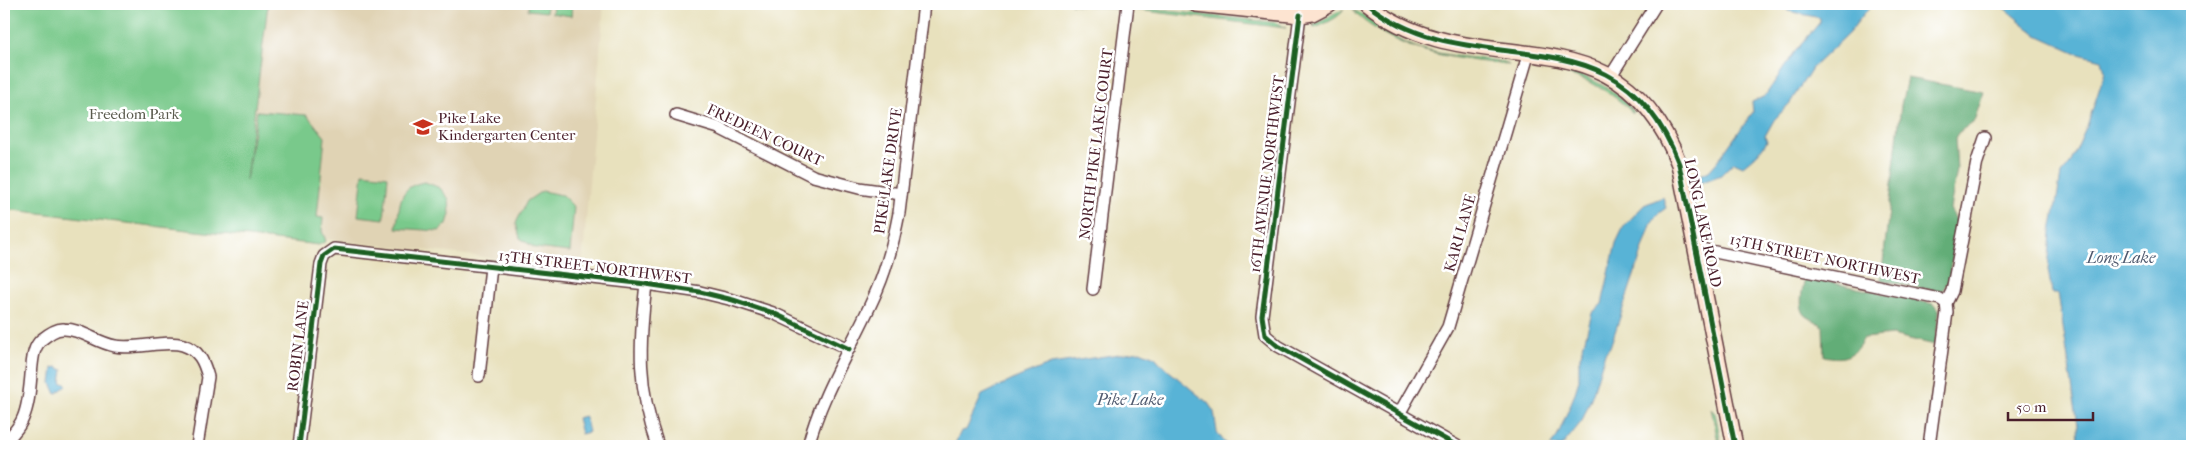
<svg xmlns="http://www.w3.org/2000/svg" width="2196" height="450" font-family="'IM FELL French Canon',serif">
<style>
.built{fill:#e0d3b4}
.green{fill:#79c98b;stroke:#62745b}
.forest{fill:#62ad77;stroke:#566651}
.water{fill:#58b3d6;stroke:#516980}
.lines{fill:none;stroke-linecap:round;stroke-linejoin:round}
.street-casing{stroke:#623c41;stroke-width:14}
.secondary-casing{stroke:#623c41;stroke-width:18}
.street{stroke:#fff;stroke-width:11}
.secondary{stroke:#fde4d1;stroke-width:15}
.cycleway-casing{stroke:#fff;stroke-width:8}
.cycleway{stroke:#1b5e20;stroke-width:5}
.labels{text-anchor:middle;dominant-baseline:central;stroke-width:5;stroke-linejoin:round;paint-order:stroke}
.park-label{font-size:15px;fill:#5a5a4d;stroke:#fff}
.poi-label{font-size:15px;fill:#4a1f2b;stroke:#fff;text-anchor:start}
.street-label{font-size:15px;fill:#4a1f2b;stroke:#fff}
.water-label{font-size:16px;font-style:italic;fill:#505a6f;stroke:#fff}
</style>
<rect width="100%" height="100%" fill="#fff"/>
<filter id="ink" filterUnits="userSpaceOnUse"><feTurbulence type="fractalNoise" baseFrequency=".02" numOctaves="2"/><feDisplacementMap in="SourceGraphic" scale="10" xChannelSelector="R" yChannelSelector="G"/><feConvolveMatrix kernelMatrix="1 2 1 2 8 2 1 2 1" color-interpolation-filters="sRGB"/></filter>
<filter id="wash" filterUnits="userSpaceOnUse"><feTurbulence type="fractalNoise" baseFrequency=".0096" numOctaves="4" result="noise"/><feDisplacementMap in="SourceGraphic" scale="20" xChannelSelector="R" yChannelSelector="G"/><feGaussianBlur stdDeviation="1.12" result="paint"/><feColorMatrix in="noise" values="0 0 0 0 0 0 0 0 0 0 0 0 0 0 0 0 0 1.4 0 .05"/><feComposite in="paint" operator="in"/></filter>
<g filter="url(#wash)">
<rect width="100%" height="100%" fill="#e8e1bd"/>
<!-- built -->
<path class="built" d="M268 4H604L582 268 325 239 322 231 256 210 248 201 245 185Z"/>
<!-- green -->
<g class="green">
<path d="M4 4H268L246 180 257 111 307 115 325 137 317 217 323 218 322 231 326 241 319 245 4 209Z"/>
<path d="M529 4H547L546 12 528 10Z"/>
<path d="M553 4H572L571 16 552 13Z"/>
<path d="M1071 4H1109L1118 8 1116 9Z"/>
<path d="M1143 8 1278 23 1286 28 1137 10Z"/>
<path d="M1344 9C1341 17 1324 24 1315 28L1313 26Z"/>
<path d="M1353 10C1367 15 1385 33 1401 41 1434 57 1469 56 1503 62L1509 65C1463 59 1416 56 1376 29 1368 24 1358 17 1353 10Z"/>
<path d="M1555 69C1583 73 1616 88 1633 111V113C1611 91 1585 77 1555 71Z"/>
<path d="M363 173 388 176 384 219 358 216Z"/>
<path d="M425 182 440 188 449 199 450 214 447 224 439 231 396 228C401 204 397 186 425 182Z"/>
<path d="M542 191 562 195 574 207 570 252 535 248 520 238 516 223 527 201Z"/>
<path d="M1711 408 1715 412 1721 443 1719 446Z"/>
</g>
<!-- forest -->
<g class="forest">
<path d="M1907 78 1984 92 1974 121 1958 133 1955 138 1957 170 1950 209 1958 223 1949 281 1941 292 1881 280 1901 105Z"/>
<path d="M1805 277 1933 304 1939 310V314L1935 345 1892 335 1864 338C1853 357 1845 360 1824 356L1823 326C1818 322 1813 320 1808 317 1796 310 1803 288 1805 277Z"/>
</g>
<!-- water -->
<g class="water">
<path d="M1786 4H1872L1848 34 1812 68 1790 103 1774 120 1765 136 1767 141C1761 151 1752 159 1743 166L1734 162 1721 175 1700 183V175L1709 171 1717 162 1753 112 1752 102 1765 96 1794 53 1820 22V18L1788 11 1785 8Z"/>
<path d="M1999 4H2192V446H2079L2078 425 2058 293H2052L2048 270 2051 232 2061 175 2070 164 2087 126 2105 72 2102 60 2079 54 2037 35Z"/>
<path d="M1663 197 1666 208 1659 213 1652 222 1610 347 1605 353 1593 393 1582 421 1562 446H1550L1557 437 1574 396 1579 380V362L1592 313 1602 304 1616 243 1624 226 1644 205Z"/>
<path d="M1140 351 1155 357 1163 366 1208 403 1214 412 1217 432 1227 446H954L961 431 966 430 982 395 1019 377 1051 364Z"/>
<path d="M57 367 63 370 61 382 67 385 56 394 51 383 53 368Z"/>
<path d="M585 416 589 432 581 434 577 418Z"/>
</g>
</g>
<g filter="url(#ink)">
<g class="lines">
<defs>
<g id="street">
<path d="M1300 15 1262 316 1265 335 1278 346 1457 446"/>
<path d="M1612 74 1656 4"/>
<path d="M676 115 719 128 813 176 859 188 901 194"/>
<path d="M1696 248 1940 299 1946 303"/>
<path d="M646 284C639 345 637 387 658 446"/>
<path d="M1093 289 1128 4"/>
<path d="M479 376 491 267"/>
<path d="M1399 414 1448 327 1529 52"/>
<path d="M4 446C9 436 19 429 23 418 30 402 30 382 32 365 33 356 34 347 41 340 47 335 56 328 64 329 82 329 97 343 115 346 137 350 165 339 183 345 199 350 204 362 208 377L197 446"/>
<path d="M299 446 321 264 324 256 334 249 646 284 700 292 733 300 773 313 849 349"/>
<path d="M808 446C822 391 855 342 877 290 888 265 894 239 899 213L924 4"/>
<path d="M1929 446 1947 312 1946 303 1952 291 1977 162 1985 138"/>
</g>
<g id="secondary">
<path d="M1196 4 1300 15 1312 13 1329 4"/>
<path d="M1367 4C1475 91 1617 0 1679 164L1735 446"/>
</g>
</defs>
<!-- street casing -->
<use href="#street" class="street-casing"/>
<!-- secondary casing -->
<use href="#secondary" class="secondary-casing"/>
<!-- street -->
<use href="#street" class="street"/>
<!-- secondary -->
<use href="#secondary" class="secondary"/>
<defs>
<g id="cycleway">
<path d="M1367 4C1475 91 1617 0 1679 164L1735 446"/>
<path d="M1300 15 1262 316 1265 335 1278 346 1457 446"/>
<path d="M299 446 321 264 324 256 334 249 646 284 700 292 733 300 773 313 849 349"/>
</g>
</defs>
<!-- cycleway casing -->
<use href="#cycleway" class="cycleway-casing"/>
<!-- cycleway -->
<use href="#cycleway" class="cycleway"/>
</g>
</g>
<!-- icons -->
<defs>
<symbol id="school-bare" viewBox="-9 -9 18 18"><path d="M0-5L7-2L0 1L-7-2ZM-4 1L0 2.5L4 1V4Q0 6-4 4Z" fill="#c8321e" stroke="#fff" stroke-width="2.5" paint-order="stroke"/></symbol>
</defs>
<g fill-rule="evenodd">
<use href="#school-bare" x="409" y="113" width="28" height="28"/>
</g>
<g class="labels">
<!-- park labels -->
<g class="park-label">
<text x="134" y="114">Freedom Park</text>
</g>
<!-- poi labels -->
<g class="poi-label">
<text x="438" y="118">Pike Lake<tspan x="438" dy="17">Kindergarten Center</tspan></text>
</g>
<!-- street labels -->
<g class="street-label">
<text transform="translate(765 135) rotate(25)">FREDEEN COURT</text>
<text transform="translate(1096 144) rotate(-83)">NORTH PIKE LAKE COURT</text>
<text transform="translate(888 171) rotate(-82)">PIKE LAKE DRIVE</text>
<text transform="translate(1267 174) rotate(-83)">16TH AVENUE NORTHWEST</text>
<text transform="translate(1703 223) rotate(78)">LONG LAKE ROAD</text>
<text transform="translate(1460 233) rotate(-74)">KARI LANE</text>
<text transform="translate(1825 259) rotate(12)">13TH STREET NORTHWEST</text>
<text transform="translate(595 267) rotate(7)">13TH STREET NORTHWEST</text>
<text transform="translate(298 346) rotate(-83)">ROBIN LANE</text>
</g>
<!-- water labels -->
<g class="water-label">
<text x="2121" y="257">Long Lake</text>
<text x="1130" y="399">Pike Lake</text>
</g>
</g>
<!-- margin -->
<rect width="2196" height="450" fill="none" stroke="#fff" stroke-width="20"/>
<!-- scale -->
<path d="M2008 412v8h85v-8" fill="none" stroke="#4a1f2b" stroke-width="2.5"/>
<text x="2016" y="412" font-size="15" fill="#4a1f2b" stroke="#ffffff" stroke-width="4" paint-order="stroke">50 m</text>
</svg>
